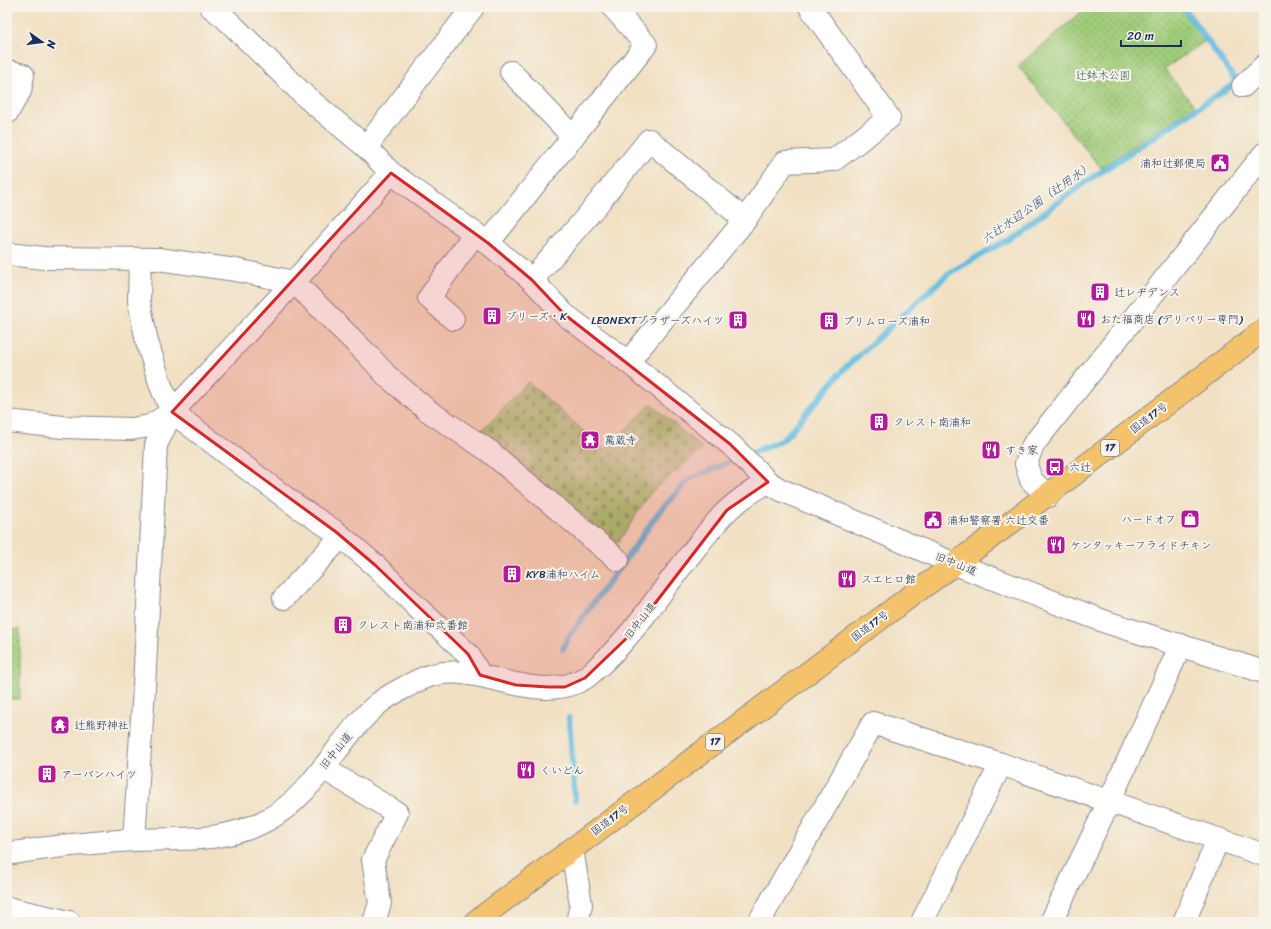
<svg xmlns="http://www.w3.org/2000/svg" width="1271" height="929" font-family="Sriracha,'Klee One',sans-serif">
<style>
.grass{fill:url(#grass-dots);stroke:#5e7e6c}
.cemetery{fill:url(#cemetery-stones);stroke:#5e7e6c}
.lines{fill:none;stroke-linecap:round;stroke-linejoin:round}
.stream{stroke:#63bde1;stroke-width:6}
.minor-casing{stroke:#868890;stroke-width:24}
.highway-casing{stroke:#868890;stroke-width:24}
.minor{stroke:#fff;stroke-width:22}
.highway{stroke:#f4c26a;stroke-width:22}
.marked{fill:#d62828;fill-opacity:0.2;stroke:#d62828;stroke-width:3;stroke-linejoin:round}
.labels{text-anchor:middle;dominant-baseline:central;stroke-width:4;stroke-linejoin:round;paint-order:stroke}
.shield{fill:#f7f3e8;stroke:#5d6a87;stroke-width:1}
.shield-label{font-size:10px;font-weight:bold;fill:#1b2f5e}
.park-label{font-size:11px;fill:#3c5665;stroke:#f7f3e8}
.poi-label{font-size:11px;fill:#1b2f5e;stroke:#f7f3e8;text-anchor:start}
.street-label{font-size:11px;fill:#1b2f5e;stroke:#f7f3e8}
.water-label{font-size:12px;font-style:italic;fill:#2d527f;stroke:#f7f3e8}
</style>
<defs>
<pattern id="grass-dots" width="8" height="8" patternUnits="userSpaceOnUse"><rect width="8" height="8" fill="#a0cc79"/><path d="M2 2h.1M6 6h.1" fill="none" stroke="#82a666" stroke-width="1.8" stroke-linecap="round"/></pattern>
<pattern id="cemetery-stones" width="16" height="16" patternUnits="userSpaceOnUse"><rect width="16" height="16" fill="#a0cc79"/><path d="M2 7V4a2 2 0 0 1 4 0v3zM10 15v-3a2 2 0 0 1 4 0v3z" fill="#82a666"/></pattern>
</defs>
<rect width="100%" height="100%" fill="#f7f3e8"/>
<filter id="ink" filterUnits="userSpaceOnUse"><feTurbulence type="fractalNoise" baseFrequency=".025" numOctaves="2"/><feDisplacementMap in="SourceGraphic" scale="8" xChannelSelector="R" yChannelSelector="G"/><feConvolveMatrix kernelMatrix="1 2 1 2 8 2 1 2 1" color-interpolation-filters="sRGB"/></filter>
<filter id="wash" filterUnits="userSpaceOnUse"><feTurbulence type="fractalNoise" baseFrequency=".012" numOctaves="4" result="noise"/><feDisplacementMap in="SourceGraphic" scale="16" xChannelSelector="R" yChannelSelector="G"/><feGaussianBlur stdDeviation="0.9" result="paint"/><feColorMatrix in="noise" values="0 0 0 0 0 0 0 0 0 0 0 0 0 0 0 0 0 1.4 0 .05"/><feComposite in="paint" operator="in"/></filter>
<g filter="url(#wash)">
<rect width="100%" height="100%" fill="#f1e0c3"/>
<!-- grass -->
<g class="grass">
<path d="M1087 7H1180L1205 41 1164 69 1195 106 1101 168 1018 66Z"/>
<path d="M20 629V699H7V630Z"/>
</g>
<!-- cemetery -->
<path class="cemetery" d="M528 382 605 450 651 404 703 449 652 491 617 544 480 433Z"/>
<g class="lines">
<!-- stream -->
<g class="stream">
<path d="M747 455 783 440 845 368 949 273 1007 240 1081 185 1237 82 1183 7"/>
<path d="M563 649 569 636 634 548 656 516 689 479 739 458"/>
<path d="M569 718 575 800"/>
</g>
</g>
</g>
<g filter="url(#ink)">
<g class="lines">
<defs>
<g id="minor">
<path d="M211 7 224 17 305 96 366 147 391 173 488 243 532 280 564 314 628 362 730 444 768 482 781 490 955 564 1106 622 1264 672"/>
<path d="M7 71 23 75 20 91 7 113"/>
<path d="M511 72 573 137"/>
<path d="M1243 86 1264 66"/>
<path d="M366 147 473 7"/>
<path d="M488 243 646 45 613 7"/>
<path d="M7 254 44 258 158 259 236 270 294 282 367 354 387 376 427 410 489 451 618 560"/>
<path d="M140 259 139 301 147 342 161 386 172 412 298 507 336 532 375 565 420 610 468 654 480 675"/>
<path d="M532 280 595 207 649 140 745 220"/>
<path d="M453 319 429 298 475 233"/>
<path d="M628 362 745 220 785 162 834 160 889 118 810 7"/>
<path d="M7 421 63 427 131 429 150 426 172 412 294 282 391 173"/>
<path d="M1048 496 1031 480 1026 464 1033 445 1264 154"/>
<path d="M284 598 341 537"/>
<path d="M323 768 397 813 373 860 380 903 374 922"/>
<path d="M134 840 144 688 156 445 172 412"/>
<path d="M572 849 581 905 577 922"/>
<path d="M7 854C49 847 92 842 135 840 180 838 223 843 265 821 315 796 337 738 379 703 389 695 400 690 411 684 417 681 425 677 432 675 482 662 536 707 585 678 590 675 594 670 598 667 619 648 636 627 653 604 667 585 682 565 697 546 707 534 716 521 727 511 739 499 754 490 768 482"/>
<path d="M7 908 69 922"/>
<path d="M759 922 873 723 1001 764 1264 855"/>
<path d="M922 922 1001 764"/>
<path d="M1051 922 1109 802 1181 645"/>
<path d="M1184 922 1218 839"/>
</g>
<path id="highway" d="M475 922 904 601 1005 527 1264 330"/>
</defs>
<!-- minor casing -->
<use href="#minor" class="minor-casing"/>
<!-- highway casing -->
<use href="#highway" class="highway-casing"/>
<!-- minor -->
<use href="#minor" class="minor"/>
<!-- highway -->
<use href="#highway" class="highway"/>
</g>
</g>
<!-- marked area -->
<path class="marked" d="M391 173 488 243 532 280 564 314 730 444 768 482 727 510 633 632 585 678 565 687H548L516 685 480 675 468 654 375 565 336 532 172 412Z"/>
<!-- icons -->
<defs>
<symbol id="civic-square" viewBox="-11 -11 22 22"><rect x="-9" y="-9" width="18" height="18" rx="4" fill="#b5179e" stroke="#f7f3e8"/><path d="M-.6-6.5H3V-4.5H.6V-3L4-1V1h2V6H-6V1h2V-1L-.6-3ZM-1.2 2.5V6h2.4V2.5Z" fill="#fff"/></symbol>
<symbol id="building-square" viewBox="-11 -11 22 22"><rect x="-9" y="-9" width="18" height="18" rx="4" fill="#b5179e" stroke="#f7f3e8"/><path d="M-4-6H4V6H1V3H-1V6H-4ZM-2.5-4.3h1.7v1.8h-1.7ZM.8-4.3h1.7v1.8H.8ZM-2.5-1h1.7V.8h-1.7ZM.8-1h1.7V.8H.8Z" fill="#fff"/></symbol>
<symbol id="restaurant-square" viewBox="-11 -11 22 22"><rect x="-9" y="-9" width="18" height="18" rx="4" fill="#b5179e" stroke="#f7f3e8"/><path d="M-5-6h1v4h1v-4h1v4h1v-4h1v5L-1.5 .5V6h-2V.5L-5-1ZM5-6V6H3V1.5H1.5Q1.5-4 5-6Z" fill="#fff"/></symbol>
<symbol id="temple-square" viewBox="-11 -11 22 22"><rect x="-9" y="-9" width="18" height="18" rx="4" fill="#b5179e" stroke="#f7f3e8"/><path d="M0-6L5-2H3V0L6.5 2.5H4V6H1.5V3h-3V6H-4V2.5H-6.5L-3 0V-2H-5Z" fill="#fff"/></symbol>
<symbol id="bus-square" viewBox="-11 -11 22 22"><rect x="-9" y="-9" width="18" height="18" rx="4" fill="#b5179e" stroke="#f7f3e8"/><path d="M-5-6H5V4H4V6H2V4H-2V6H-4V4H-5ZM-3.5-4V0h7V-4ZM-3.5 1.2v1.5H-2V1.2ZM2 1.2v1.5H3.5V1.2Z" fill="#fff"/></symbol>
<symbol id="shop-square" viewBox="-11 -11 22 22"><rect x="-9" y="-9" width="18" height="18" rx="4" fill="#b5179e" stroke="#f7f3e8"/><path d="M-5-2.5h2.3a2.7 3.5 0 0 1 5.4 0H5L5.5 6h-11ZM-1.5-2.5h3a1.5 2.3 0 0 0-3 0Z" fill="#fff"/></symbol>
</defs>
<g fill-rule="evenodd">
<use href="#civic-square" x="1209" y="152" width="22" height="22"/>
<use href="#building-square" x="1089" y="281" width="22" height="22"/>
<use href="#building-square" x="481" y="305" width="22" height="22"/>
<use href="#restaurant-square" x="1075" y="308" width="22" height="22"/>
<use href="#building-square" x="727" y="309" width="22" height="22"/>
<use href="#building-square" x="818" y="310" width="22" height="22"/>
<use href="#building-square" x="868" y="411" width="22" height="22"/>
<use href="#temple-square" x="579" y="429" width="22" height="22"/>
<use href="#restaurant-square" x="980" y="439" width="22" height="22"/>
<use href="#bus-square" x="1044" y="456" width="22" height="22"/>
<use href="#shop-square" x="1179" y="508" width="22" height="22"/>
<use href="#civic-square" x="922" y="509" width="22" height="22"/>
<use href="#restaurant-square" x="1045" y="534" width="22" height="22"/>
<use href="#building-square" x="501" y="563" width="22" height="22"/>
<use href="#restaurant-square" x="836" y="568" width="22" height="22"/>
<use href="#building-square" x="332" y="614" width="22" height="22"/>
<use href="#temple-square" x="49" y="714" width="22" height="22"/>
<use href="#restaurant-square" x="515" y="759" width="22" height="22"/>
<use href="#building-square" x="36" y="763" width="22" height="22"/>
</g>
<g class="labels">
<!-- shield labels -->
<g class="shield">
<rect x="1101" y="440" width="18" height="16" rx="3"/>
<rect x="706" y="734" width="18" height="16" rx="3"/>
</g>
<g class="shield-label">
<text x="1110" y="448">17</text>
<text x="715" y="742">17</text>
</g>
<!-- park labels -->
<g class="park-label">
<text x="1103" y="75">辻鉢木公園</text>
</g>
<!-- poi labels -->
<g class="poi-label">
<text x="1206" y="163" text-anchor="end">浦和辻郵便局</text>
<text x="1114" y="292">辻レヂデンス</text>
<text x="506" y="316">ブリーズ・K</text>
<text x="1100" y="319">おた福商店 (デリバリー専門)</text>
<text x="724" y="320" text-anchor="end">LEONEXTブラザーズハイツ</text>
<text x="843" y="321">プリムローズ浦和</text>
<text x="893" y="422">クレスト南浦和</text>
<text x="604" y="440">萬蔵寺</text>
<text x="1005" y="450">すき家</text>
<text x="1069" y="467">六辻</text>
<text x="1176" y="519" text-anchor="end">ハードオフ</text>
<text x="947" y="520">浦和警察署 六辻交番</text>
<text x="1070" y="545">ケンタッキーフライドチキン</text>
<text x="526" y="574">KYB浦和ハイム</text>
<text x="861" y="579">スエヒロ館</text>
<text x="357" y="625">クレスト南浦和弐番館</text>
<text x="74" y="725">辻熊野神社</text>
<text x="540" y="770">くいどん</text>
<text x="61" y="774">アーバンハイツ</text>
</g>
<!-- street labels -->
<g class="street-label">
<text transform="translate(1149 418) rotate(-37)">国道17号</text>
<text transform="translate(956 564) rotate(22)">旧中山道</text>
<text transform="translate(640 621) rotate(-52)">旧中山道</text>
<text transform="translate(870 626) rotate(-37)">国道17号</text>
<text transform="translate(336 751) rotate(-51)">旧中山道</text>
<text transform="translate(610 820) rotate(-37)">国道17号</text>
</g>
<!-- water labels -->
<g class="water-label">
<text transform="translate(1037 203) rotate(-35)">六辻水辺公園（辻用水）</text>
</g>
</g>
<!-- margin -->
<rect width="1271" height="929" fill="none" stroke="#f7f3e8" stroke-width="24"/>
<!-- north arrow -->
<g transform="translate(42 42) rotate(104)" stroke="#f7f3e8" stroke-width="3" paint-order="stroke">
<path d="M0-3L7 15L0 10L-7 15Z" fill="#1b2f5e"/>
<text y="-6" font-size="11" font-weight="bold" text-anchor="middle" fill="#1b2f5e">N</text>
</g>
<!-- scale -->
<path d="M1121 40v6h60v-6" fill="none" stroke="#1b2f5e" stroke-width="2"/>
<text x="1127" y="40" font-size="12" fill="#1b2f5e" stroke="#f7f3e8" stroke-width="3" paint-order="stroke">20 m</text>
</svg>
